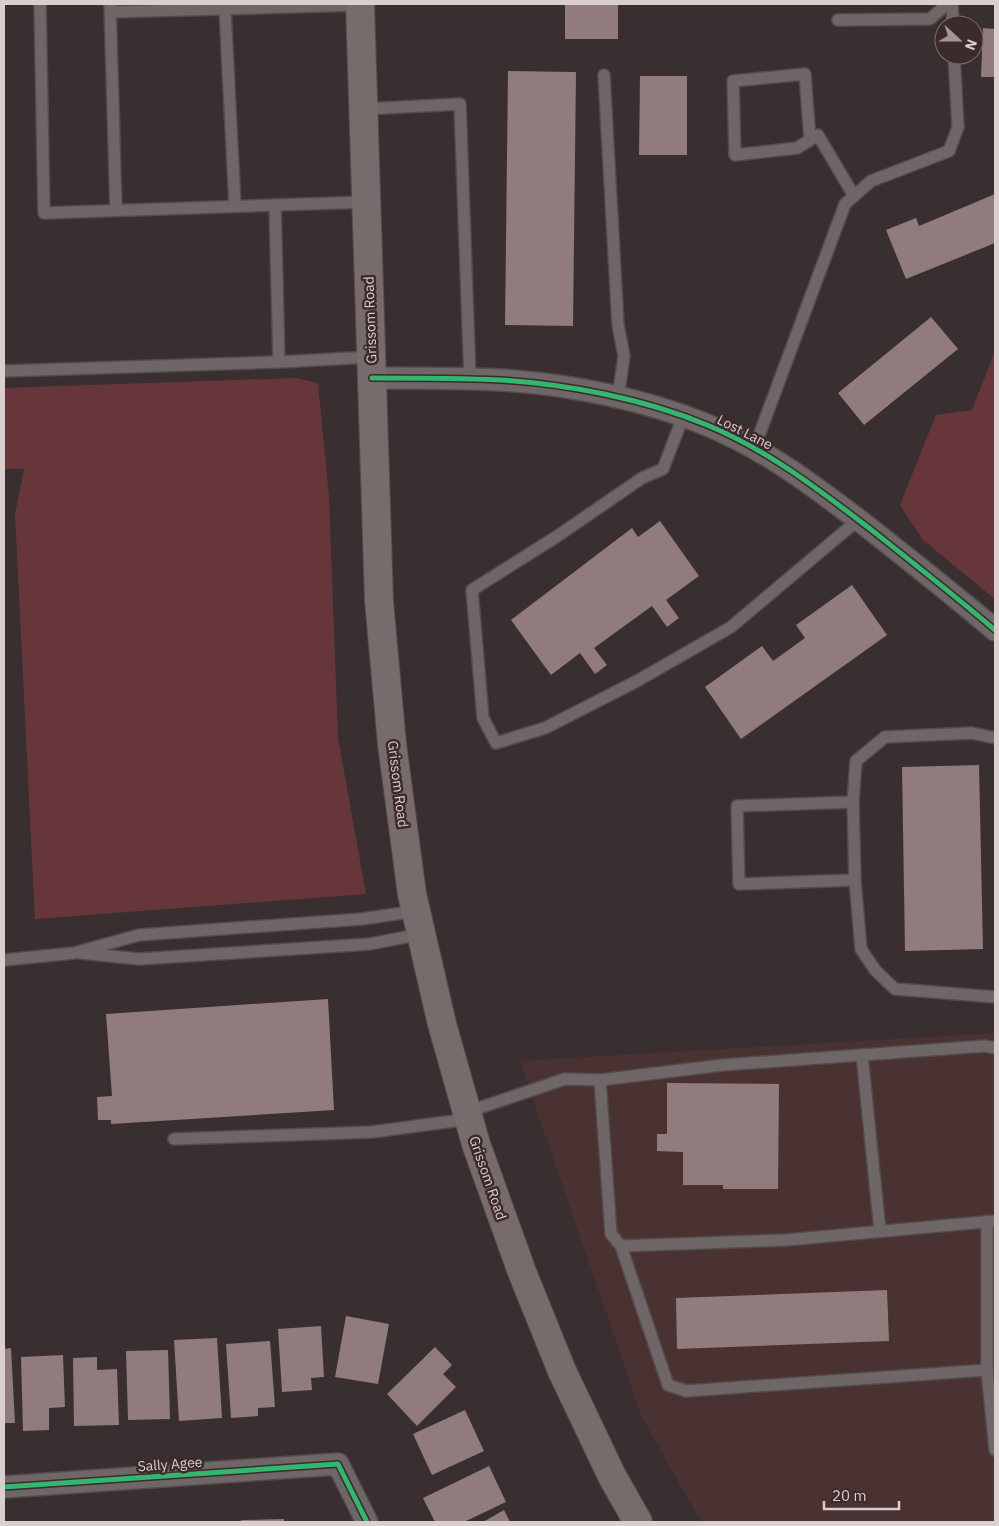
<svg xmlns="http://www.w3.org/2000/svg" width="999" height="1526" font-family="'IBM Plex Sans',sans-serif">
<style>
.built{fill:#4a3233}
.green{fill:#67363a}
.building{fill:#917b7d}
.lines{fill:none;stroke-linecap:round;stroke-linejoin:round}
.lane-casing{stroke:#544c4c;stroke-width:14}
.street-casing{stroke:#544c4c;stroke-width:24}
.primary-casing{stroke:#544c4c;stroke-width:30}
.lane{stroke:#6f6667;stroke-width:11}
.street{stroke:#6f6667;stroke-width:21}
.primary{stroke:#786b6c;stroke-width:28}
.cycleway-casing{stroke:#3d2b2c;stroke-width:8}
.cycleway{stroke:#33b770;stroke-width:5}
.labels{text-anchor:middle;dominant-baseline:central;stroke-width:5;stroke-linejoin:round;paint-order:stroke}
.street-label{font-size:14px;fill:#dbcece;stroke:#3d2b2c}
</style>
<rect width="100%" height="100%" fill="#392f30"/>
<!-- built -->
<path class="built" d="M995 1033V1522H701L642 1417 520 1061Z"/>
<!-- green -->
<g class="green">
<path d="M995 351V599L923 540 900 505 936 415 972 410Z"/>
<path d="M296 378 318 383 329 497 338 738 366 894 35 919 15 514 24 469H4V388Z"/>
</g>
<!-- building -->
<g class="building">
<rect x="565" y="4" width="53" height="35"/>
<path d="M983 28 995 29V77H981Z"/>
<path d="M508 71 576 72 573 326 505 325Z"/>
<path d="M640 76H687V155H639Z"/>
<path d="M995 194V243L906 279 886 230 916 218 919 226Z"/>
<path d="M931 317 958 349 864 425 838 393Z"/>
<path d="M660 521 699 576 666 600 679 618 667 627 652 606 594 648 607 665 595 674 580 653 551 675 511 620 632 528 638 537Z"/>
<path d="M852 585 887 635 741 739 705 687 762 646 773 661 805 638 796 625Z"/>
<path d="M979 765 983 949 905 951 902 767Z"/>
<path d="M328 999 334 1110 111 1124V1120H98L97 1097 112 1096 106 1014Z"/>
<path d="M667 1083 779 1084 778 1189H723V1185H683V1152L657 1151V1134H667Z"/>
<path d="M887 1290 889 1341 677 1349 676 1298Z"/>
<path d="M346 1316 389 1324 378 1384 335 1377Z"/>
<path d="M321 1326 324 1377 311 1378 312 1390 282 1392 278 1329Z"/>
<path d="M217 1338 222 1418 179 1421 174 1340Z"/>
<path d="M270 1341 275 1407 258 1408V1416L231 1418 226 1344Z"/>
<path d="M435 1347 452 1365 443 1374 456 1387 417 1426 387 1394Z"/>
<path d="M11 1348 15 1423H4V1349Z"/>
<path d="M168 1350 170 1419 128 1420 126 1351Z"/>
<path d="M63 1355 65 1407 49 1408V1430L23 1431 21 1357Z"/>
<path d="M97 1357V1370L117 1369 119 1425 74 1426 73 1358Z"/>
<path d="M465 1410 484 1451 432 1475 413 1434Z"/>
<path d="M489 1466 506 1502 464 1522H435L423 1498Z"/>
<path d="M504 1510 510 1522H483Z"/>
<path d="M284 1519V1522H241V1520Z"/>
</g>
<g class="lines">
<defs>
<g id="lane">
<path d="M40 4 44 213 367 202"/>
<path d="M110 4 116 210"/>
<path d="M952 4 953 25"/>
<path d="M225 9 235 206"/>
<path d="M111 12 360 5"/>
<path d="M838 20 930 19 947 4"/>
<path d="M604 75 618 325 624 356 618 398"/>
<path d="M364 109 460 104 470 379"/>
<path d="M810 140 805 74 733 81 735 155 797 148 818 135 854 196"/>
<path d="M275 205 279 362 371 357"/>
<path d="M4 371 279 362"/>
<path d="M683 417 663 469 642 478 556 537 472 590 483 718 496 743 545 728 637 681 731 627 858 520"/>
<path d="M754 449 845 204 871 181 949 151 958 127 954 55"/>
<path d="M995 738 972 733 885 737 856 761 853 802 737 806 739 884 855 880 861 949 875 970 895 989 995 997"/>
<path d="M853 802 855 880"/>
<path d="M80 953 139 959 370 944 421 934"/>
<path d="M4 960 74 953 139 935 362 919 416 911"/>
<path d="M862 1055 880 1231"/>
<path d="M600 1080 611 1234 621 1246 786 1240 995 1221"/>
<path d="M467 1112 565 1079 600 1080 723 1065 985 1046 995 1048"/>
<path d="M174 1139 372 1132 469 1119"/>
<path d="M621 1246 668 1385 686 1391 987 1370V1221"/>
<path d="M987 1370 995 1450"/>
</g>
<g id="street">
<path d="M372 378C415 378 458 378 500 380 567 384 645 399 707 425 766 449 818 489 869 528 912 562 954 595 995 630"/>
<path d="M4 1487 338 1464 367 1522"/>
</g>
<path id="primary" d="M360 4 379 601 392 744 412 894 442 1024 476 1144 522 1272 562 1371 612 1476 638 1522"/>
</defs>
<!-- lane casing -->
<use href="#lane" class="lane-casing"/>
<!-- street casing -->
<use href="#street" class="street-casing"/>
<!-- primary casing -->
<use href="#primary" class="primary-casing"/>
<!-- lane -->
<use href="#lane" class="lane"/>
<!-- street -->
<use href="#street" class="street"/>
<!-- primary -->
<use href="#primary" class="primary"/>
<defs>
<g id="cycleway">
<path d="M372 378C415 378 458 378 500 380 567 384 645 399 707 425 766 449 818 489 869 528 912 562 954 595 995 630"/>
<path d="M4 1487 338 1464 367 1522"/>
</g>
</defs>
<!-- cycleway casing -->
<use href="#cycleway" class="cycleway-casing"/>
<!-- cycleway -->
<use href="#cycleway" class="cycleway"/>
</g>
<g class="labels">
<!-- street labels -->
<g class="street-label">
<text transform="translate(370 320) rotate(-92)">Grissom Road</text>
<text transform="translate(745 432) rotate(27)">Lost Lane</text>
<text transform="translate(398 784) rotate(83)">Grissom Road</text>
<text transform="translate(488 1178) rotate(71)">Grissom Road</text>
<text transform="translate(170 1464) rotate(-4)">Sally Agee</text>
</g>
</g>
<!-- border -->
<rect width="999" height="1526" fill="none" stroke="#dbcece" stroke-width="10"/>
<!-- north arrow -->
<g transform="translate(959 40) rotate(111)"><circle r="24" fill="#3d2b2c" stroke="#7c6c6d"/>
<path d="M0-4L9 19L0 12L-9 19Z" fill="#a29697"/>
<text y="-8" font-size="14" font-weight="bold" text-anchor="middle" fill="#dbcece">N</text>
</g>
<!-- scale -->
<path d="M824 1501v8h75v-8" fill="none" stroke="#dbcece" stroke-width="2.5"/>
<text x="832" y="1501" font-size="15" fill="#dbcece" stroke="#3d2b2c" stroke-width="4" paint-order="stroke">20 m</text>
</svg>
